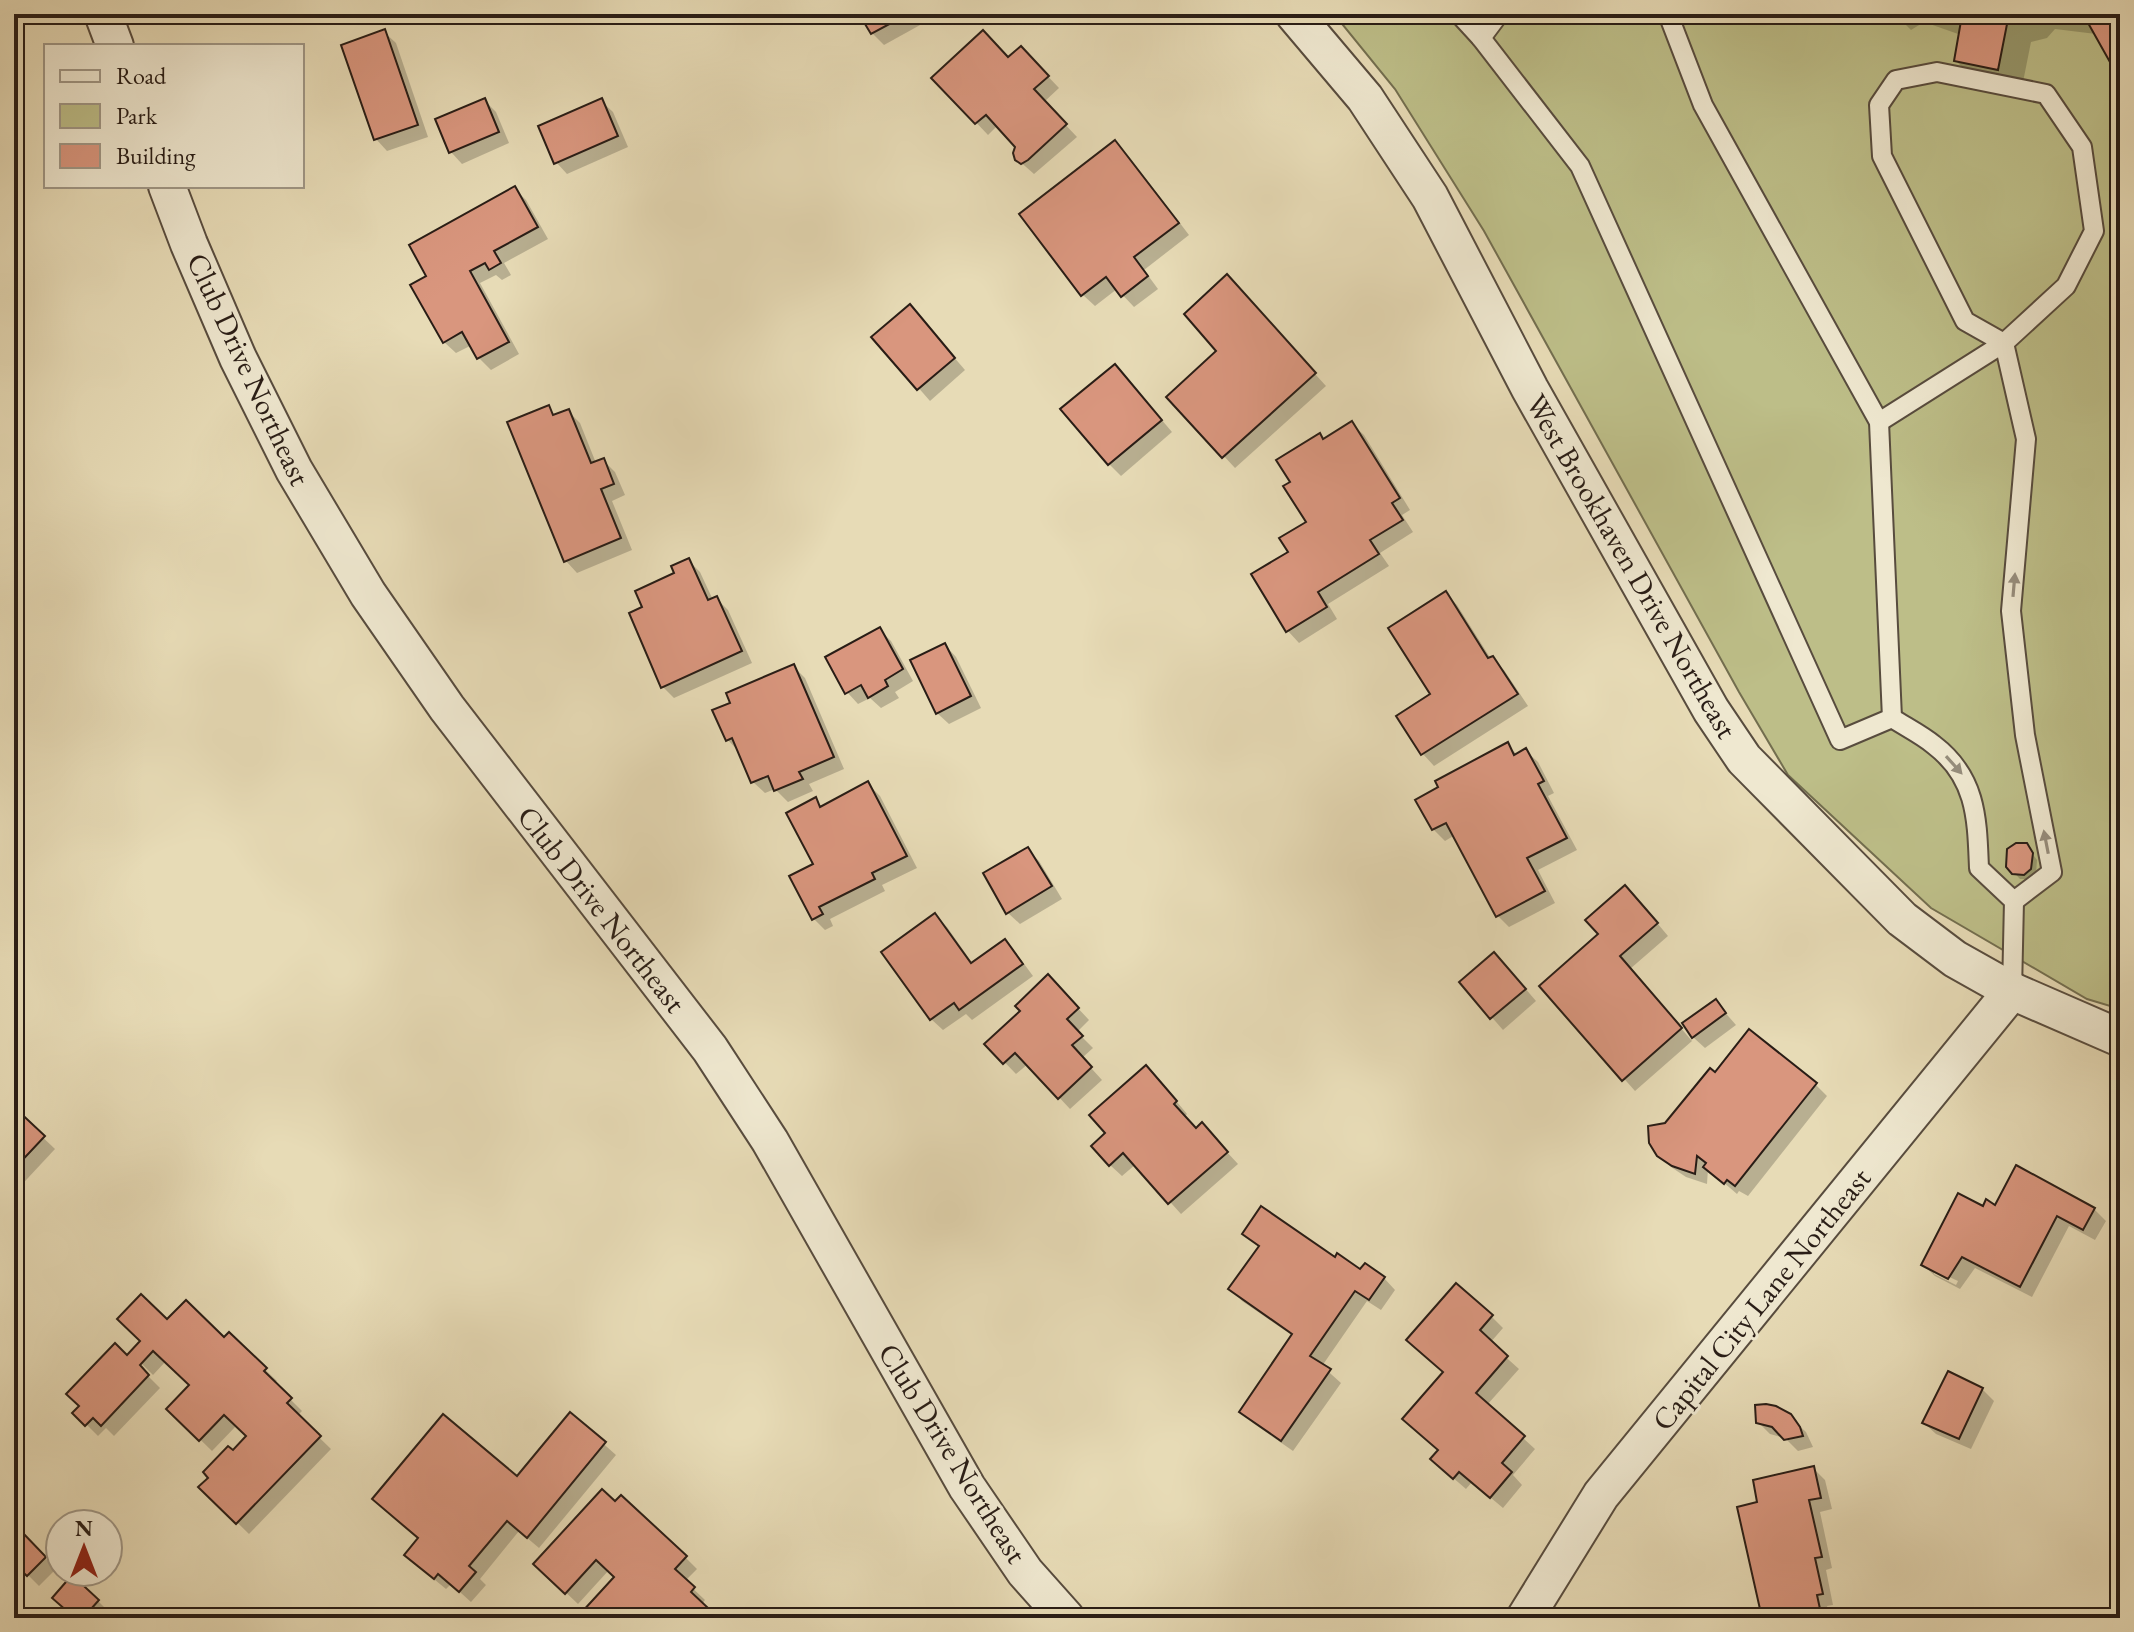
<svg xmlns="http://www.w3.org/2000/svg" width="2134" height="1632" font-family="'EB Garamond',serif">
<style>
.green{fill:#bdbe88;stroke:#736e4f;stroke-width:2}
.shadow{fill:#0003;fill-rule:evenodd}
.building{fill:#d9967e;stroke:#291d16;stroke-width:2}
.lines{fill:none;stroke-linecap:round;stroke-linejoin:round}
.service-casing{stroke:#584c3e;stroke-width:22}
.minor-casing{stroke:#584c3e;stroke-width:40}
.path{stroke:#291d16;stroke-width:5;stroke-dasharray:6 4;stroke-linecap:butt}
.service{stroke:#efe8d0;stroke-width:18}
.minor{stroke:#efe8d0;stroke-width:36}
.oneway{fill:#968d7c}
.labels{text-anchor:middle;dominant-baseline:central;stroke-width:6;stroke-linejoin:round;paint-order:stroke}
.street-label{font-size:30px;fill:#291d16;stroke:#efe8d0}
</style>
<rect width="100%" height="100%" fill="#e7dbb6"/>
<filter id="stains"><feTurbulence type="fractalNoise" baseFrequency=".0025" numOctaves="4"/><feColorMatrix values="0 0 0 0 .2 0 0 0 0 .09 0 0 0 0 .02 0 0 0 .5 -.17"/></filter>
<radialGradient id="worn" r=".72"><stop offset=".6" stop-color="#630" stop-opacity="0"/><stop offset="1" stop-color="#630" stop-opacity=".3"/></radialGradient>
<!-- green -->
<path class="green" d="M1334 14H2120V1009L2087 999 1931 908 1788 775 1739 692 1484 231 1395 89Z"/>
<!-- shadow -->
<g class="shadow">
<path d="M862 14H940L884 45 872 33Z"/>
<path d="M1895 14H2120V76L2096 34 2055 29 2047 38 2031 42 2021 92 1979 84 1956 61 1961 35 1924 22 1911 30Z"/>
<path d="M384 32 396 43 428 137 387 151 376 139Z"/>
<path d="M1021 48 1059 88 1044 102 1077 137 1034 174 1017 159V147L998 125 988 135 934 78 1008 60Z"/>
<path d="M485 101 496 112 509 143 462 164 451 152Z"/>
<path d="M601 101 613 112 628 147 567 174 556 162Z"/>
<path d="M1115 143 1127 154 1189 235 1144 270 1158 289 1134 307 1117 289 1095 306 1083 295 1022 214Z"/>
<path d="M515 189 526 200 548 239 504 263 511 275 502 280 496 275 480 283 519 354 491 370 479 358 472 345 456 353 444 342 429 277Z"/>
<path d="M1238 289 1326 386 1235 468 1169 397 1219 351Z"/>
<path d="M921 319 965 370 930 401 874 337Z"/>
<path d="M1126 378 1172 432 1121 476 1109 464Z"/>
<path d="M548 408 556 416 568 411 580 423 596 463 603 460 615 472 625 495 612 501 632 550 577 573 566 561 509 423Z"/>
<path d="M1352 424 1364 435 1410 510 1402 515 1413 532 1380 553 1389 566 1328 604 1337 619 1299 643 1288 631 1290 553 1308 523 1293 482 1324 440Z"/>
<path d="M688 560 700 572 713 600 717 599 728 610 752 663 674 698 662 686 677 574Z"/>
<path d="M1446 594 1457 605 1491 659 1504 670 1528 706 1434 766 1423 754 1399 716 1433 694Z"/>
<path d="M879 629 891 641 913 681 895 692 899 698 881 708 870 698 858 704 847 692Z"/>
<path d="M945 645 956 657 981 708 949 724 937 713Z"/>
<path d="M793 666 805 678 844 769 809 784 813 791 788 802 775 789 765 793 753 782 740 753 728 740 733 704Z"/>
<path d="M1507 745 1518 755 1526 751 1538 762 1554 793 1548 796 1577 850 1538 870 1555 903 1509 927 1498 916 1455 835 1445 841 1433 829Z"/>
<path d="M868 784 880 796 917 868 882 885 885 891 830 919 833 926 825 930 813 918 815 800 823 808Z"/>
<path d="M2026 845 2037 860 2036 874 2030 879H2020L2008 866Z"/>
<path d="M1027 849 1039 861 1062 899 1020 924 1008 913Z"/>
<path d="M1637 899 1668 936 1630 969 1692 1041 1635 1091 1542 986Z"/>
<path d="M935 916 947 927 973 964 1005 942 1016 953 1033 976 972 1020 966 1014 943 1030 931 1019Z"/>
<path d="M1506 966 1536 1001 1503 1030 1462 983Z"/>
<path d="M1060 989 1089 1020 1077 1032 1093 1048 1082 1058 1102 1080 1070 1109 1028 1064 1016 1074 987 1044Z"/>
<path d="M1715 1001 1736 1025 1705 1048 1694 1038 1685 1024Z"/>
<path d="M1750 1032 1816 1085 1827 1096 1748 1196 1739 1191 1737 1194 1708 1169 1707 1184 1686 1177 1671 1167 1658 1154 1715 1075Z"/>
<path d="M1158 1079 1187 1114 1185 1116 1196 1130 1213 1137 1238 1164 1181 1214 1136 1164 1122 1176 1110 1165 1108 1134Z"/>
<path d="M14 1110 55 1149 14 1193Z"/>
<path d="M1996 1207 2094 1209 2106 1221 2095 1240 2069 1226 2032 1297 1975 1268 1960 1289 1935 1276 1923 1265ZM1934 1270 1958 1281 1956 1285 1934 1274Z"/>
<path d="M1245 1234 1335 1259 1361 1272 1384 1278 1395 1290 1381 1310 1367 1301 1322 1366 1341 1383 1293 1451 1253 1423 1241 1412 1293 1336 1242 1301 1231 1289 1260 1248Z"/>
<path d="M1491 1316 1503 1328 1490 1343 1519 1369 1487 1405 1535 1449 1513 1475 1522 1485 1503 1508 1472 1482 1466 1489 1444 1470 1440 1450 1405 1419Z"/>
<path d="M167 1322 225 1340 229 1335 277 1381 274 1383 302 1411 297 1416 331 1449 249 1534 201 1487 248 1436 237 1425 212 1451 169 1409 191 1385 166 1361 153 1375 136 1358 133 1361 160 1388 114 1436 106 1428 98 1436 75 1413 127 1358Z"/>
<path d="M1982 1389 1994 1401 1971 1449 1936 1434 1924 1423Z"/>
<path d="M570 1414 616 1455 539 1548 519 1531 480 1579 486 1585 471 1602 451 1584 446 1589 418 1566 419 1539 517 1479Z"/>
<path d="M1793 1420 1806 1432 1813 1447 1798 1451 1785 1438 1770 1434 1758 1422Z"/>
<path d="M1813 1468 1825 1480 1832 1509 1820 1512 1832 1568 1826 1570 1833 1605 1827 1606 1830 1618H1764L1760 1504Z"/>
<path d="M603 1492 685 1557 697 1569 685 1581 705 1600 701 1605 715 1618H589L616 1577 609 1570 578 1604 536 1564Z"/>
<path d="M21 1534 56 1569 39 1586 14 1561V1541Z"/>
<path d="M98 1601 109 1612 104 1618H76Z"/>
</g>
<!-- building -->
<g class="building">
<path d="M859 14H908L871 34Z"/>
<path d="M1941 14H2025L2008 19 1998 70 1954 61 1961 21Z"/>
<path d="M2083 14H2120V80Z"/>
<path d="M385 29 418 125 374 140 341 45Z"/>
<path d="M983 30 1008 57 1021 46 1049 76 1034 89 1067 124 1028 160 1021 164 1015 160 1013 153 1015 147 986 115 975 124 931 78Z"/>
<path d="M485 98 499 132 449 153 435 119Z"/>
<path d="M602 98 618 136 554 164 538 126Z"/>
<path d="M1115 140 1179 223 1134 257 1148 276 1121 297 1106 277 1081 296 1019 214Z"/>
<path d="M515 186 538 227 494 251 501 263 489 270 485 263 470 271 509 342 477 359 462 332 443 343 410 285 426 276 409 245Z"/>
<path d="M1227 274 1316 373 1222 458 1166 397 1216 351 1184 314Z"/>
<path d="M910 304 955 358 917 390 871 337Z"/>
<path d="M1115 364 1162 420 1108 465 1060 409Z"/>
<path d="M549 405 553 415 569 409 591 463 604 458 614 484 601 489 621 538 564 562 507 422Z"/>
<path d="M1352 421 1400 498 1392 503 1403 520 1370 540 1379 554 1318 592 1327 607 1286 632 1251 574 1288 552 1279 538 1306 522 1283 486 1290 482 1276 460 1320 433 1323 439Z"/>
<path d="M689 558 708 600 717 596 742 651 661 688 629 613 642 607 635 591 674 573 671 566Z"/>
<path d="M1446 591 1488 658 1493 656 1518 694 1421 755 1396 716 1430 694 1388 628Z"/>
<path d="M880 627 903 669 885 680 888 686 868 698 861 685 845 694 825 657Z"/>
<path d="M945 643 971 696 936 714 910 660Z"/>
<path d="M794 664 834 757 799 772 803 779 774 791 768 776 751 783 732 738 726 741 712 710 730 703 726 693Z"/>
<path d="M1508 742 1514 755 1526 748 1544 781 1538 784 1567 838 1527 858 1545 891 1496 917 1446 823 1432 830 1415 800 1438 787 1435 781Z"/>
<path d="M868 781 907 856 872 873 875 879 819 907 823 914 812 920 789 876 813 864 786 813 816 797 820 807Z"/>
<path d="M2016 843H2027L2033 853 2031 869 2024 875 2012 874 2006 867 2007 849Z"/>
<path d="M1028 847 1052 886 1006 914 983 873Z"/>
<path d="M1625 885 1658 923 1620 956 1682 1028 1622 1081 1539 986 1598 934 1585 920Z"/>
<path d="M935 913 971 963 1005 939 1023 964 959 1010 954 1003 930 1020 881 952Z"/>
<path d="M1494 952 1526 989 1490 1019 1459 982Z"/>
<path d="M1048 974 1079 1008 1067 1019 1083 1036 1072 1045 1092 1067 1058 1099 1015 1053 1003 1064 984 1044 1020 1011 1015 1006Z"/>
<path d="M1716 999 1726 1013 1692 1038 1682 1023Z"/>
<path d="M1749 1029 1817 1083 1735 1186 1727 1180 1724 1184 1703 1167 1706 1163 1697 1156 1695 1174 1672 1166 1657 1156 1649 1143 1648 1126 1665 1123 1710 1068 1715 1072Z"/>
<path d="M1146 1065 1177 1101 1174 1104 1196 1128 1202 1122 1228 1152 1168 1204 1123 1153 1109 1166 1091 1146 1105 1133 1089 1115Z"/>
<path d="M14 1107 45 1136 14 1169Z"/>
<path d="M2016 1165 2095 1208 2083 1230 2057 1216 2020 1287 1962 1257 1948 1279 1921 1265 1958 1193 1983 1206 1986 1199 1995 1205Z"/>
<path d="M1261 1206 1335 1257 1337 1253 1360 1269 1365 1263 1385 1277 1369 1300 1355 1291 1310 1356 1331 1369 1281 1441 1239 1412 1292 1334 1228 1289 1259 1246 1242 1234Z"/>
<path d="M1456 1283 1493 1315 1480 1330 1508 1356 1476 1393 1525 1436 1502 1463 1512 1472 1490 1498 1459 1472 1453 1479 1430 1459 1438 1450 1402 1419 1443 1372 1406 1340Z"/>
<path d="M141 1294 167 1319 186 1300 224 1337 229 1332 267 1368 264 1371 292 1398 287 1403 321 1436 236 1524 198 1487 208 1478 203 1472 228 1446 233 1450 246 1436 224 1415 199 1441 166 1409 189 1385 153 1351 140 1365 149 1375 101 1426 93 1418 85 1426 72 1413 79 1406 66 1394 115 1343 127 1355 140 1341 117 1319Z"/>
<path d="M1948 1371 1983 1388 1959 1439 1922 1423Z"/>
<path d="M1766 1404 1776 1406 1791 1414 1800 1427 1803 1436 1784 1440 1772 1427 1756 1423 1755 1405Z"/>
<path d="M570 1412 606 1442 527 1538 507 1521 469 1566 476 1572 459 1592 438 1574 434 1579 404 1555 418 1538 372 1499 443 1414 517 1476Z"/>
<path d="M1814 1466 1821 1498 1809 1500 1822 1557 1815 1558 1823 1594 1817 1595 1822 1618H1762L1737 1507 1757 1502 1753 1480Z"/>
<path d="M602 1489 615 1501 621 1495 687 1556 675 1569 695 1587 691 1592 707 1607 697 1618H587L581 1613 614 1577 596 1560 565 1594 533 1564Z"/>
<path d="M21 1531 46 1557 27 1576 14 1564V1538Z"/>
<path d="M72 1575 99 1600 83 1618H75L52 1598Z"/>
</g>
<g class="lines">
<defs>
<g id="service">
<path d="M1459 14 1481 38 1580 166 1840 740 1892 718"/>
<path d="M1668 14 1703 105 1879 422 1892 718"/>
<path d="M1481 38 1499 14"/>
<path d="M1879 422 2004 343 2066 286 2094 231 2082 147 2046 94 1937 72 1896 80 1879 105 1882 156 1965 321 2004 343 2026 439 2011 611 2025 735 2052 872 2014 901"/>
<path d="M1892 718C1906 727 1922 735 1934 745 1977 778 1977 819 1979 868L2014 901 2012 991"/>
</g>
<g id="minor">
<path d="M103 14 115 46"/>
<path d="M1294 14 1365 98 1430 197 1530 389 1711 710 1744 759 1902 919 1955 959 2012 991 2120 1038"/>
<path d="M167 186 189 244 238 358 294 470 368 594 447 708 710 1049 770 1141 967 1487 1025 1572 1066 1618"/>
<path d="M1525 1618 1601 1495 2012 991"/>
</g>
</defs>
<!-- service casing -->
<use href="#service" class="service-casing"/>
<!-- minor casing -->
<use href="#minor" class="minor-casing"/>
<!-- path -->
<path class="path" d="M2120 606 2118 621 2117 714 2120 815"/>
<!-- service -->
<use href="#service" class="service"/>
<!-- minor -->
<use href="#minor" class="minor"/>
</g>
<!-- one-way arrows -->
<defs><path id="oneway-solid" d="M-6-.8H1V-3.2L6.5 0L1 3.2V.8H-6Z" transform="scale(2)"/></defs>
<g class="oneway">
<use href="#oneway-solid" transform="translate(2014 585) rotate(-85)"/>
<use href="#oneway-solid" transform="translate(1954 765) rotate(48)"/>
<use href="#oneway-solid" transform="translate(2046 842) rotate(-101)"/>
</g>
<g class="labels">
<!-- street labels -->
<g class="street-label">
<text transform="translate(249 369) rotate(65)">Club Drive Northeast</text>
<text transform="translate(1632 566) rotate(60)">West Brookhaven Drive Northeast</text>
<text transform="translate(602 909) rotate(52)">Club Drive Northeast</text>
<text transform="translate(1761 1299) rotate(-51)">Capital City Lane Northeast</text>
<text transform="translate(953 1453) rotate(58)">Club Drive Northeast</text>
</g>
</g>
<!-- margin -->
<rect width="2134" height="1632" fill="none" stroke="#e7dbb6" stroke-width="48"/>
<rect x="16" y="16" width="2102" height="1600" fill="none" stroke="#291d16" stroke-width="4"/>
<rect x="24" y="24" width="2086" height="1584" fill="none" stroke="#291d16" stroke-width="2"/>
<!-- legend -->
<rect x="44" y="44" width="260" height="144" fill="#efe8d0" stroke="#a09786" stroke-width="2"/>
<rect x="60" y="70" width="40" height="12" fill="#efe8d0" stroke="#a09786" stroke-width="2"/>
<text x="116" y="84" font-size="24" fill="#291d16">Road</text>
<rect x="60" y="104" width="40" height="24" fill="#bdbe88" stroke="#a09786" stroke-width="2"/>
<text x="116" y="124" font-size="24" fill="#291d16">Park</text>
<rect x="60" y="144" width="40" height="24" fill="#d9967e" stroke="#a09786" stroke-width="2"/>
<text x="116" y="164" font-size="24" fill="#291d16">Building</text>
<!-- north arrow -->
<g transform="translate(84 1548)"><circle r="38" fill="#efe8d0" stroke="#a09786" stroke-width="2"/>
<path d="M0-6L14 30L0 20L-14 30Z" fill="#8f2418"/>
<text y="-12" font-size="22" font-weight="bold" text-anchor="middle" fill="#291d16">N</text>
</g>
<rect width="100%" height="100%" filter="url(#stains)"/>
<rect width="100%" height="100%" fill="url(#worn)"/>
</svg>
